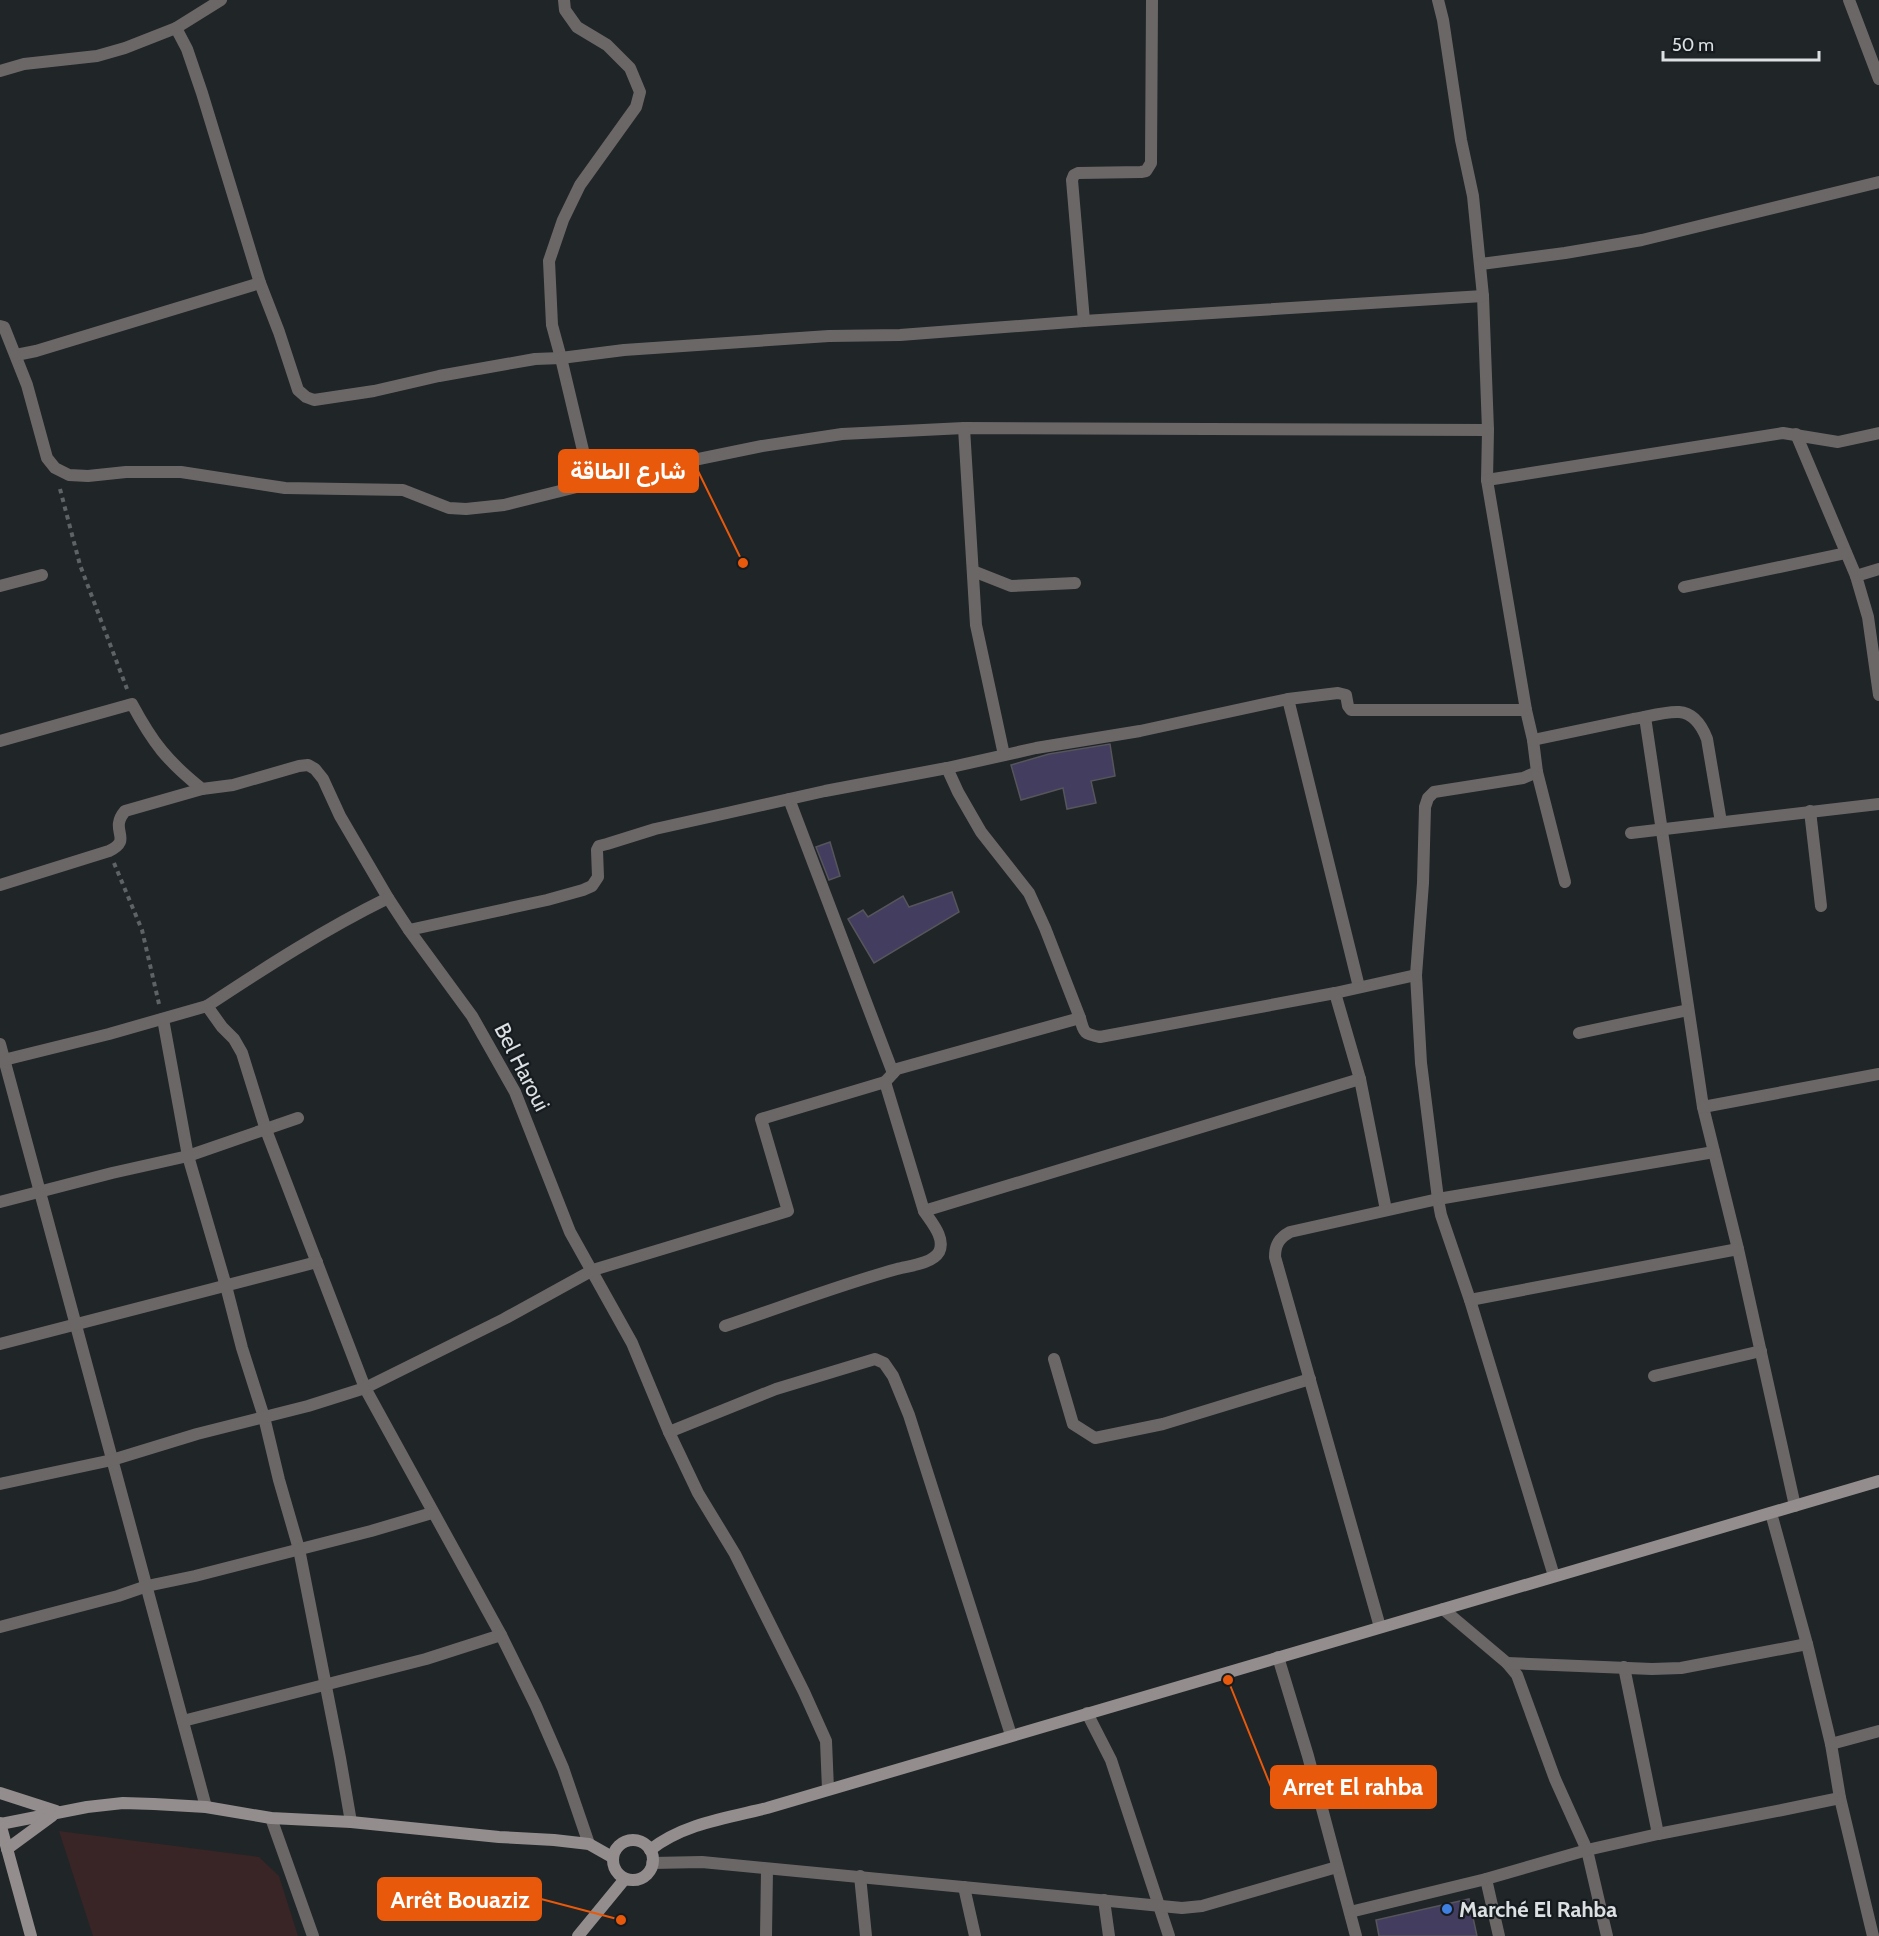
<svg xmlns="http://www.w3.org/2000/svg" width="1879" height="1936" font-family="Cabin,Vazirmatn,sans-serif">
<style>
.education{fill:#392525}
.building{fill:#433d5f;stroke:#56555b;stroke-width:1.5}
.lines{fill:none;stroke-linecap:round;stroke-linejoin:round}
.path{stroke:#5e6366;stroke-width:4;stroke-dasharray:4.5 4.5;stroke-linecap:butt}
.lane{stroke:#6b6767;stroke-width:12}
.street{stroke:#6b6767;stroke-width:12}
.secondary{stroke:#938d8d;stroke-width:12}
.shop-dot{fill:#3f7fe0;stroke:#161b1f;stroke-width:2}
.labels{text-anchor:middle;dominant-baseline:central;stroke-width:4.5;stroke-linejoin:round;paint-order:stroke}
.street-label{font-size:22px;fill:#dce0e2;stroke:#161b1f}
.poi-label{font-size:22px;font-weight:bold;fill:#dce0e2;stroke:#161b1f;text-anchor:start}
.leader{fill:none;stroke:#e8590c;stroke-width:2}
.callout-dot{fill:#e8590c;stroke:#161b1f;stroke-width:2}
.callout{fill:#e8590c;stroke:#e8590c;stroke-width:2}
.callout-label{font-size:24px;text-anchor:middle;font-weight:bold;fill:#fff}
</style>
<rect width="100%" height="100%" fill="#202528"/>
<!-- education -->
<path class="education" d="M59 1831 259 1857 279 1876 298 1936H93Z"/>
<!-- building -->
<g class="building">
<path d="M1110 744 1115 776 1091 781 1096 803 1067 809 1063 788 1021 800 1011 765 1049 754Z"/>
<path d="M830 842 840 876 829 880 816 847Z"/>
<path d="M952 892 959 912 874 963 848 919 863 910 868 917 903 896 909 907Z"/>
<path d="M1469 1899 1477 1936H1379L1376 1920Z"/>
</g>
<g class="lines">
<!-- path -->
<g class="path">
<path d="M60 489 80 565 127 689"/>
<path d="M114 863 142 930 159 1004"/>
</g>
<!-- lane -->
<path class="lane" d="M271 1818 313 1936"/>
<!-- street -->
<g class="street">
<path d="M564 0 565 10 577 27 607 45 630 68 640 92 636 107 580 185 563 220 549 261 552 325 561 358 591 484"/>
<path d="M1438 0 1443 20 1461 140 1473 196 1483 296 1488 430 1487 480 1526 710 1533 740 1537 772 1523 778 1434 792 1428 798 1425 807 1423 883 1416 975 1421 1063 1438 1199 1441 1215 1470 1300 1554 1576"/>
<path d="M1849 0 1879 79"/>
<path d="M176 28 187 49 202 93 260 283 279 332 298 390 306 397 314 400 374 391 439 376 535 359 561 358 624 350 829 336 900 335 1084 321 1483 296"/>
<path d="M0 71 24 64 97 56 125 48 176 28 221 0"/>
<path d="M1481 264 1565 253 1642 240 1879 182"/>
<path d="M1084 321 1072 180 1074 175 1078 173 1141 172 1146 171 1151 163 1152 0"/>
<path d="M0 326 4 327 27 385 47 458 55 468 69 475 88 476 126 472H181L285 488 403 490 449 508 466 509 504 505 645 470 762 446 842 434 964 428 1488 430"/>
<path d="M16 355 36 351 260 283"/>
<path d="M964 428 976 625 1004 755"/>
<path d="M1796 434 1856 576 1868 617 1879 695"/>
<path d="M1487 480 1783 433 1838 442 1879 433"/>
<path d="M973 571 1011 586 1075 583"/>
<path d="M1856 576 1879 569"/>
<path d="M0 586 42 575"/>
<path d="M1684 587 1846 553"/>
<path d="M1288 699 1359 987"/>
<path d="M1645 717 1703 1107 1738 1249 1795 1506"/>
<path d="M1533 740C1566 733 1600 726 1633 719 1646 717 1666 711 1679 712 1694 713 1702 726 1707 739L1721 822"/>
<path d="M0 741 132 704C153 743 167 761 202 789L233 785 299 766 308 765 315 769 323 779 340 816 388 898C325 929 266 967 207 1006"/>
<path d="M947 768 958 792 981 832 1029 893 1045 928 1080 1018"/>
<path d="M1537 772 1565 882"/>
<path d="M789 799 893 1073"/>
<path d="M1810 811 1821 906"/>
<path d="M1631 833 1879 804"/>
<path d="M0 885 109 851C134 839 108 831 125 811L202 789"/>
<path d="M388 898 409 930 472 1016 515 1092 570 1232 632 1343 669 1432 698 1493 735 1554 804 1692 826 1741 828 1789"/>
<path d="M409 930 547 900 583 890 592 886 598 877 597 850 599 846 607 844 655 829 727 813 825 791 947 768 1036 748 1140 731 1288 699 1338 693 1346 695 1348 706 1351 710H1526"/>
<path d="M163 1019 188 1156 226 1286 242 1348 264 1417 279 1480 299 1549 340 1758 351 1822"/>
<path d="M1579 1033 1688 1010"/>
<path d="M0 1044 206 1807"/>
<path d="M0 1061 109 1034 207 1006 222 1027 234 1039 242 1053 266 1130 365 1388 501 1635 536 1706 563 1768 589 1844"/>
<path d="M1360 1079 1386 1210"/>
<path d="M885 1082 897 1069 1080 1018C1084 1033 1084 1034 1100 1037L1335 993 1416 975"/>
<path d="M1703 1107 1879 1074"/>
<path d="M0 1202 112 1173 188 1156 298 1118"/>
<path d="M1470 1300 1738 1249"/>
<path d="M725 1326C782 1307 839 1285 897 1269 908 1266 932 1264 939 1252 946 1238 931 1222 924 1211"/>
<path d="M0 1344 317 1262"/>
<path d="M1054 1359 1073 1424 1095 1438 1163 1424 1310 1379"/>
<path d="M1654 1376 1761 1351"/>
<path d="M669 1432 776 1389 875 1359 884 1363 893 1376 909 1415 1011 1735"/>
<path d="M0 1484 112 1460 197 1434 308 1406 365 1388 504 1319 593 1270 788 1211 761 1119 885 1082 924 1211 1360 1079 1335 993"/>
<path d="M1771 1513 1807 1644 1831 1744 1840 1798 1873 1936"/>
<path d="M1443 1609 1507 1663 1517 1675 1555 1779 1587 1850 1607 1936"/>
<path d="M0 1627 118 1596 147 1586 195 1576 371 1531 432 1513"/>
<path d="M1380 1627 1275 1257C1275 1245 1279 1238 1290 1232L1438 1199 1714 1152"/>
<path d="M1278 1657 1308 1756 1356 1936"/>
<path d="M1507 1663 1652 1669 1681 1668 1807 1644"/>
<path d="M1624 1667 1658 1834"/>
<path d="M1087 1713 1111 1760 1169 1936"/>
<path d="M183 1721 426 1659 501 1635"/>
<path d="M1831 1744 1879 1731"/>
<path d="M652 1863 702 1862 1182 1908 1202 1906 1337 1867"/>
<path d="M860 1876 866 1936"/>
<path d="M1486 1879 1499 1936"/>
<path d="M964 1887 975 1936"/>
<path d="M1104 1900 1109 1936"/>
<path d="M1350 1912 1486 1879 1587 1850 1658 1834 1782 1810 1840 1798"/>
<path d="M766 1936 767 1869"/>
</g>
<!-- secondary -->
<g class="secondary">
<path d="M0 1793 56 1811"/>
<path d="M0 1823 31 1936"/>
<path d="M0 1824 87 1807 123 1803 154 1804 206 1807 271 1818 351 1822 499 1837 554 1840 589 1844 612 1857"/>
<circle cx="633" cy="1860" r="20"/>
<path d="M7 1849 52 1816"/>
<path d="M650 1850C683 1824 726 1818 767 1808L1879 1481"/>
<path d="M578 1936 624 1880"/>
</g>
</g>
<!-- markers -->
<circle class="shop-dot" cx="1447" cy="1909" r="6"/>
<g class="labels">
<!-- street labels -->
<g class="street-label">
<text transform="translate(522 1067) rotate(63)">Bel Haroui</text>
</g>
<!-- poi labels -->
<g class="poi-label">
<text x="1459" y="1909">Marché El Rahba</text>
</g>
</g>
<!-- callouts -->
<path class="leader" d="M743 563L698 471M1228 1680L1271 1787M621 1920L541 1899"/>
<g class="callout-dot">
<circle cx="743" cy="563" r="6"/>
<circle cx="1228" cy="1680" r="6"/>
<circle cx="621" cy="1920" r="6"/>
</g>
<g class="callout">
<rect x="559" y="450" width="139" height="42" rx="6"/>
<rect x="1271" y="1766" width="165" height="42" rx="6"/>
<rect x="378" y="1878" width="163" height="42" rx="6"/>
</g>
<g class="callout-label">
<text x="628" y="479">شارع الطاقة</text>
<text x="1353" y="1795">Arret El rahba</text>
<text x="460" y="1908">Arrêt Bouaziz</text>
</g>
<!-- scale -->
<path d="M1663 51v9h156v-9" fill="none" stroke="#dce0e2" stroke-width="3"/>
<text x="1672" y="51" font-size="18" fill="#dce0e2" stroke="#161b1f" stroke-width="4.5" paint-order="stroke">50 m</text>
</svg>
